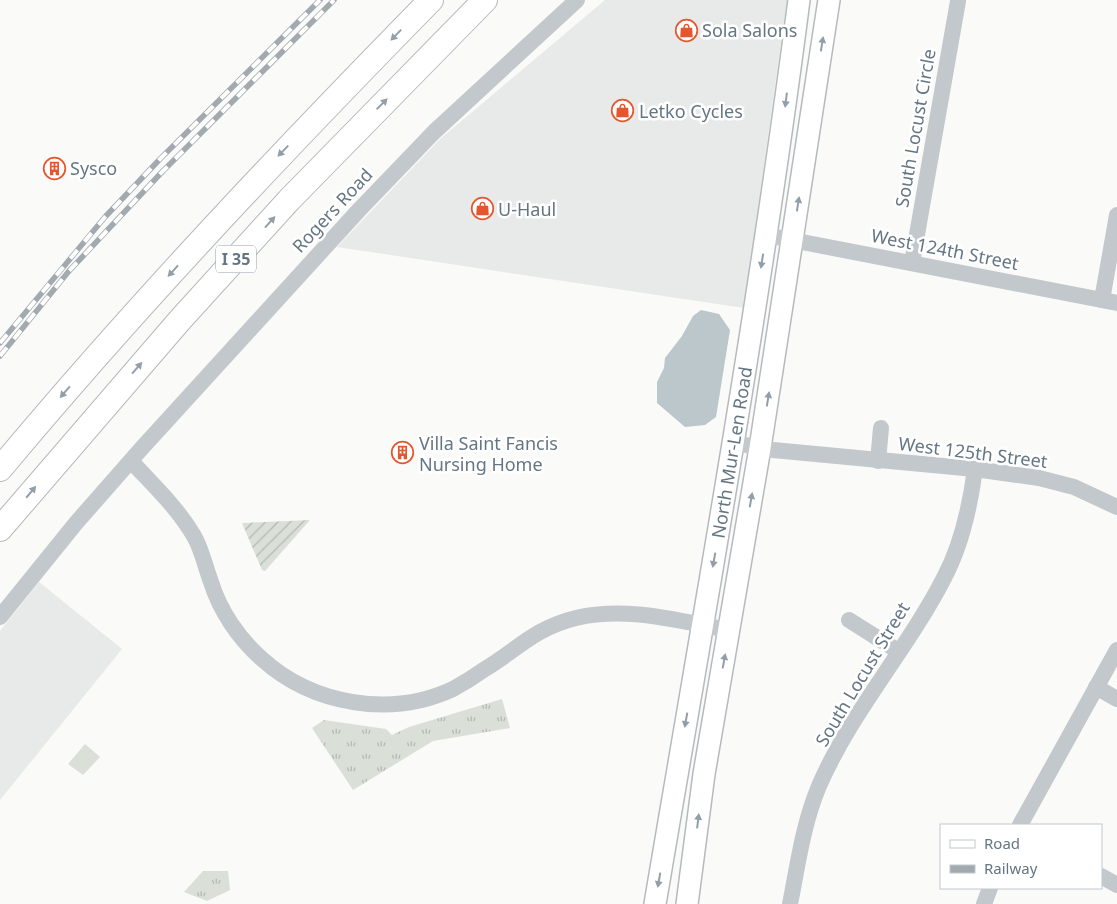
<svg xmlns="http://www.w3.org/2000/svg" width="1117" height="904" font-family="'Noto Sans',sans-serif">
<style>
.built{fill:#e8e9e9}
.grass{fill:url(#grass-tufts)}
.garden{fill:url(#garden-furrows)}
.pitch{fill:#dadfd7}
.water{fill:#bbc7cb}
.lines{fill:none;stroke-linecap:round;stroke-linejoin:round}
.major-casing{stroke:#b5babe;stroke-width:24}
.highway-casing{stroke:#b4b9bd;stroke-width:26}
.minor{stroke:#c3c8cc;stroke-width:16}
.major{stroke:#fff;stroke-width:21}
.highway{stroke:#fff;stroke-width:24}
.rail-casing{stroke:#a2aab0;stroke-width:5.5}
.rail{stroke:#fff;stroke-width:4;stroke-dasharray:11;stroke-linecap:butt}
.oneway{fill:#939fa8}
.labels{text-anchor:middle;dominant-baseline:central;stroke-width:5;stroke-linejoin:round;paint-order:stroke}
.shield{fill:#fff;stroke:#939fa8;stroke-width:1}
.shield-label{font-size:16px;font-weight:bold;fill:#657683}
.poi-label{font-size:18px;fill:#657683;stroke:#fff;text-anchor:start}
.street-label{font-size:18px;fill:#657683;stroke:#fff}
</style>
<defs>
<pattern id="grass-tufts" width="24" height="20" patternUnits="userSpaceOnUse" patternTransform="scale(1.25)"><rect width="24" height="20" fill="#dadfd7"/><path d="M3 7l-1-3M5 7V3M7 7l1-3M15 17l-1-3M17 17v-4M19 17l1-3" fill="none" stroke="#b4b9b4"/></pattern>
<pattern id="garden-furrows" width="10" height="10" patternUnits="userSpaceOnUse" patternTransform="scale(1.25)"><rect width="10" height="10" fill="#dadfd7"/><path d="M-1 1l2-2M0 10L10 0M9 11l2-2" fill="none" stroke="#b4b9b4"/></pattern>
</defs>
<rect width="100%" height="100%" fill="#fafaf8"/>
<!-- built -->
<g class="built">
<path d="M605 0H787L744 308 337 247 440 139Z"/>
<path d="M39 582 122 649 0 800V631Z"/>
</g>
<!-- grass -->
<g class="grass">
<path d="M502 699 510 728 433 741 353 790 312 728 324 720 386 729 392 735 409 727Z"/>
<path d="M203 871H228L230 890 207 901 184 892Z"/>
</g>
<!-- garden -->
<path class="garden" d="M310 520 265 571 262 570 242 523Z"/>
<!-- pitch -->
<path class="pitch" d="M85 744 100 757 83 775 68 764Z"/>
<!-- water -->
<path class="water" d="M701 310 719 314 730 330 716 417 705 425 685 427 657 403V382L664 368 665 358 682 336 693 316Z"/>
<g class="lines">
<defs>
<g id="major">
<path id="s1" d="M655 904C706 603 760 303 799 0"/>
<path d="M687 904 704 774 760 448 829 0"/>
</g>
<g id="highway">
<path d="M0 469C136 306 282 152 431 0"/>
<path d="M0 529 180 320 289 200 485 0"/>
</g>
</defs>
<!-- major casing -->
<use href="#major" class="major-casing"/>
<!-- highway casing -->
<use href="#highway" class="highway-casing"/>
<!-- minor -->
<g class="minor">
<path d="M766 235 1117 303"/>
<path d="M912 263 958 1"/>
<path d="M1102 300 1117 215"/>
<path d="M735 443 773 450 975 469 1039 478 1074 487 1117 507"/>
<path d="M131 461C153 485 177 507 194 536 202 550 205 566 211 582 220 611 239 639 262 659 313 705 391 718 453 689 464 683 475 676 485 669 518 649 535 628 576 618 628 606 678 621 729 630"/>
<path d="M878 461 881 428"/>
<path d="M0 617 76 523 141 449 359 210 434 132 577 0"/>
<path d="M849 620 898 651"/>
<path d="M1096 687 1117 699"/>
<path d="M1020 825 1117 650"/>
<path d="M1101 876 1117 885"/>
<path d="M790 904C798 864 803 824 819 786 851 712 907 650 944 578 962 544 970 507 975 469"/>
<path d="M984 904 990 888"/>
</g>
<!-- major -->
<use href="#major" class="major"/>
<!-- highway -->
<use href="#highway" class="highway"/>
<defs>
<g id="rail">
<path d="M0 343 105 217 160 159 320 0"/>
<path d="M0 356 69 271 162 172 334 0"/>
</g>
</defs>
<!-- rail casing -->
<use href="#rail" class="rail-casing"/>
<!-- rail -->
<use href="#rail" class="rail"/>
</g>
<!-- one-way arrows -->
<defs><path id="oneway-solid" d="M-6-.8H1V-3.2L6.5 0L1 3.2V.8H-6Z" transform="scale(1.25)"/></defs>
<g class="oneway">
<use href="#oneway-solid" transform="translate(396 35) rotate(134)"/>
<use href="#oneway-solid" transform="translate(822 44) rotate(-81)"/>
<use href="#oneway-solid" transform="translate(786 100) rotate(97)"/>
<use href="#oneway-solid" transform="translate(382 104) rotate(-45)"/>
<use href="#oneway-solid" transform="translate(283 151) rotate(134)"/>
<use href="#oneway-solid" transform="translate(798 204) rotate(-81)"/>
<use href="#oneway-solid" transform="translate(270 222) rotate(-48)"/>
<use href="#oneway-solid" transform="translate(762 261) rotate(99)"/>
<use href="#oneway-solid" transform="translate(173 271) rotate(132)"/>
<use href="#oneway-solid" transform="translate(137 368) rotate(-49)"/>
<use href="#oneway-solid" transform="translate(65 392) rotate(131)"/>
<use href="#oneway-solid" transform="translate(768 399) rotate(-81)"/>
<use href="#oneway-solid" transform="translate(31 492) rotate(-50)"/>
<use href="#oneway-solid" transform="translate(751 500) rotate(-80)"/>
<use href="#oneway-solid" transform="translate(714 560) rotate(100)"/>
<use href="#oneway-solid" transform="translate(724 661) rotate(-80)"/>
<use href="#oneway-solid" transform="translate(686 720) rotate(100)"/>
<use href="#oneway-solid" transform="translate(698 821) rotate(-83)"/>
<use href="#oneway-solid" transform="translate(659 880) rotate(100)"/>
</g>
<!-- icons -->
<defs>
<symbol id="shop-ring" viewBox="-11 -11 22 22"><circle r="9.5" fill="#fff" stroke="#e4572e" stroke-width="1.5"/><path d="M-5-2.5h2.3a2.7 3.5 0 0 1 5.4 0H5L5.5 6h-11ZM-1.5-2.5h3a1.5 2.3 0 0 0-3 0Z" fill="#e4572e"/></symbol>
<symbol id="building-ring" viewBox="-11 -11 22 22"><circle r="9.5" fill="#fff" stroke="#e4572e" stroke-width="1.5"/><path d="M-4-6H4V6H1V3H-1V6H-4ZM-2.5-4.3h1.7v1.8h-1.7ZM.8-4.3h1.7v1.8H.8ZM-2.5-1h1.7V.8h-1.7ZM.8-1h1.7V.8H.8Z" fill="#e4572e"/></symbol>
</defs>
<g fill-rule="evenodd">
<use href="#shop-ring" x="674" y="18" width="25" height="25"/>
<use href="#shop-ring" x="610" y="98" width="25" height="25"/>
<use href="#building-ring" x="42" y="156" width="25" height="25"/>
<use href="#shop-ring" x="470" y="196" width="25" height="25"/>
<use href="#building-ring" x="390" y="440" width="25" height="25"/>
</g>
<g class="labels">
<!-- shield labels -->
<rect class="shield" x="216" y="245.5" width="40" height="27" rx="4"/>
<g class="shield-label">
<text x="236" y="259">I 35</text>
</g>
<!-- poi labels -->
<g class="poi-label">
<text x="702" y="30">Sola Salons</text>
<text x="639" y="111">Letko Cycles</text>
<text x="70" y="168">Sysco</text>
<text x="498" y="209">U-Haul</text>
<text x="419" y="443">Villa Saint Fancis<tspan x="419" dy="21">Nursing Home</tspan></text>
</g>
<!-- street labels -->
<g class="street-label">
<text transform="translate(915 128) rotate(-80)">South Locust Circle</text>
<text transform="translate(332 210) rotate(-47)">Rogers Road</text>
<text transform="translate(945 249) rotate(11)">West 124th Street</text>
<text transform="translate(973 452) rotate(7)">West 125th Street</text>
<text stroke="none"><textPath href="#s1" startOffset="458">North Mur-Len Road</textPath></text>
<text transform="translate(862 674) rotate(-59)">South Locust Street</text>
</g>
</g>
<!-- legend -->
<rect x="940" y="824" width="162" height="65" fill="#ffffff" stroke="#c1c8cd"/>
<rect x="950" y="840" width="25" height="8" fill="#ffffff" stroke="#c1c8cd"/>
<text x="984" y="849" font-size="15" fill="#657683">Road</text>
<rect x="950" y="865" width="25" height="8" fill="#a2aab0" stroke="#c1c8cd"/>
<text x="984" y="874" font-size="15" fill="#657683">Railway</text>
</svg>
